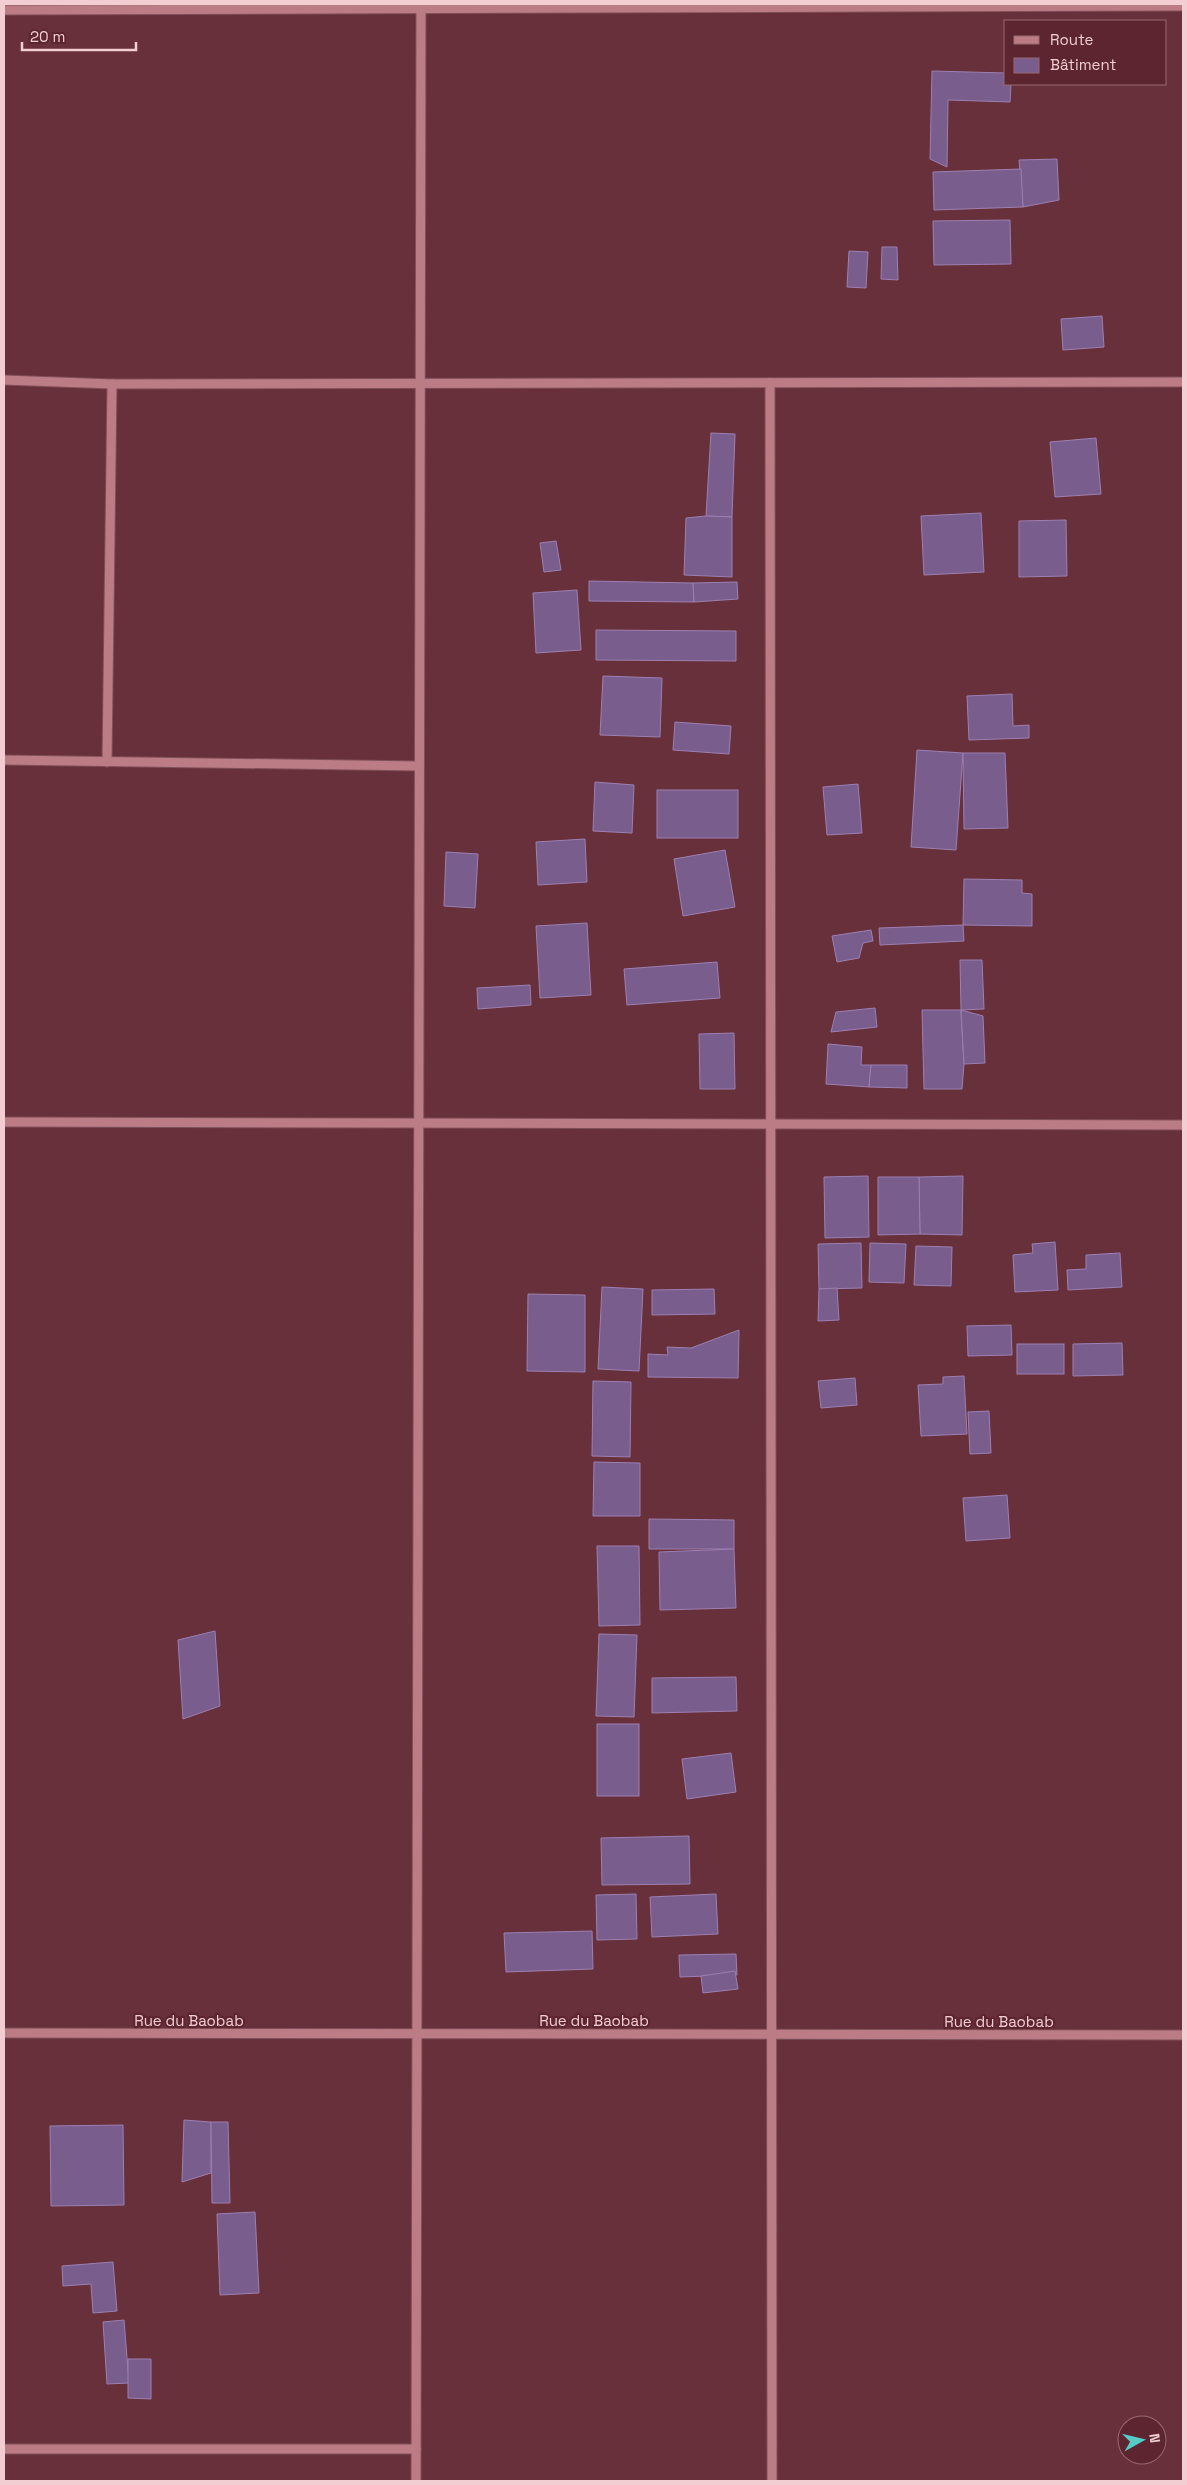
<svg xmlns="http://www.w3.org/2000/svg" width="1187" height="2485" font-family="'Space Grotesk',sans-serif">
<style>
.building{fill:#795d8d;stroke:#9d80b3}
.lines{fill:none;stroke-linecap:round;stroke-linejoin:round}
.minor-casing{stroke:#80505a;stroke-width:11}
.minor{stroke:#bc7c86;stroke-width:9}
.labels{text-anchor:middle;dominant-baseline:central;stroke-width:4.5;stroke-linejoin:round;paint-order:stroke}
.street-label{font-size:15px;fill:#f2ced2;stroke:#5c2530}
</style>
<rect width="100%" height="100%" fill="#68303a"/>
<!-- building -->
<g class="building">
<path d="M932 71 1006 73V84H1011L1010 102 948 100 947 167 930 159Z"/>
<path d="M1057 159 1059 200 1023 207 1019 160Z"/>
<path d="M1021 169 1023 207 934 210 933 172Z"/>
<path d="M1010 220 1011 264 934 265 933 221Z"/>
<path d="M882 247H897L898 280 881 279Z"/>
<path d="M849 251 868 252 866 288 847 287Z"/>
<path d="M1102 316 1104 347 1063 350 1061 319Z"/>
<path d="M711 433 735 434 732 517 706 516Z"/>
<path d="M1096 438 1101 494 1055 497 1050 442Z"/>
<path d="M981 513 984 572 924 575 921 516Z"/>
<path d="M706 516 732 517V577L684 575 686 518Z"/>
<path d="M1066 520 1067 576 1019 577V521Z"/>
<path d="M556 541 561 570 544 572 540 543Z"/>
<path d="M589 581 693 583 694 602 589 601Z"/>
<path d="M737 582 738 599 694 602 693 583Z"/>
<path d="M577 590 581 650 536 653 533 593Z"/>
<path d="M596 630 736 631V661L596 660Z"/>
<path d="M603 676 662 678 660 737 600 735Z"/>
<path d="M1012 694 1013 726 1029 725V738L969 740 967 696Z"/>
<path d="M675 722 731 726 729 754 673 750Z"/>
<path d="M917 750 963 753 956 850 911 847Z"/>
<path d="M963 753H1005L1008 828 964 829Z"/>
<path d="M595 782 634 785 632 833 593 831Z"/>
<path d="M858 784 862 833 827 835 823 787Z"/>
<rect x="657" y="790" width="81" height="48"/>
<path d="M585 839 587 882 538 885 536 842Z"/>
<path d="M725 850 735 907 683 916 674 859Z"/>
<path d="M446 852 478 854 475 908 444 906Z"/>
<path d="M964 879 1022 880V893L1032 894V926L963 925Z"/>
<path d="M587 923 591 995 540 998 536 926Z"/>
<path d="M963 925 964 941 880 945 879 928Z"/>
<path d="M871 930 873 941 863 943 859 958 837 962 832 936Z"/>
<path d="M960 960H982L984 1009 961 1010Z"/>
<path d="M717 962 720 998 627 1005 624 969Z"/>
<path d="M530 985 531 1005 478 1009 477 988Z"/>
<path d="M875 1008 877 1027 831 1032 836 1012Z"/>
<path d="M922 1010H961L964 1064 962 1089H924Z"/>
<path d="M961 1010 983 1016 985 1063 964 1064Z"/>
<path d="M734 1033 735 1089H700L699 1034Z"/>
<path d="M828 1044 862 1047 861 1065H871L869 1087 826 1084Z"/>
<path d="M871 1065H907V1088L869 1087Z"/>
<path d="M868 1176 869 1237 825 1238 824 1177Z"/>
<path d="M963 1176 962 1235 920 1234 919 1177Z"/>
<path d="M878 1177H919L920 1234 878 1235Z"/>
<path d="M1055 1242 1058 1290 1015 1292 1013 1255 1033 1253 1032 1244Z"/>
<path d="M861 1243 862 1288 819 1289 818 1244Z"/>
<path d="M870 1243 906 1244 904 1283 869 1282Z"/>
<path d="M916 1246 952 1247 951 1286 914 1285Z"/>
<path d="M1120 1253 1122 1287 1068 1290 1067 1270 1086 1269V1255Z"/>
<path d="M602 1287 643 1289 639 1371 598 1369Z"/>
<path d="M837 1288 839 1320 818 1321 819 1289Z"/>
<path d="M714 1289 715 1314 652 1315V1290Z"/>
<path d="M528 1294 585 1295V1372L527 1371Z"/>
<path d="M1011 1325 1012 1355 968 1356 967 1326Z"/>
<path d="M739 1330 738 1378 648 1377V1354L668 1355 667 1347 691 1348Z"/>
<path d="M1122 1343 1123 1375 1073 1376V1344Z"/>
<rect x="1017" y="1344" width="47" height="30"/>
<path d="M964 1376 967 1434 921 1436 918 1385 943 1384V1377Z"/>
<path d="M855 1378 857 1405 821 1408 818 1381Z"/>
<path d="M593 1381 631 1382 630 1457 592 1456Z"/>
<path d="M989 1411 991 1453 970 1454 968 1412Z"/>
<path d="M594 1462 640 1463V1516H593Z"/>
<path d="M1007 1495 1010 1538 966 1541 963 1498Z"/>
<path d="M649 1519 734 1520V1549H649Z"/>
<path d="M597 1546H639L640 1625 599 1626Z"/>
<path d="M734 1549 736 1608 660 1610 659 1552Z"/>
<path d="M215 1631 220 1706 183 1719 178 1640Z"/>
<path d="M599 1634 637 1635 634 1717 596 1716Z"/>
<path d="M736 1677 737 1711 652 1713V1678Z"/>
<rect x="597" y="1724" width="42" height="72"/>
<path d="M731 1753 736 1792 687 1799 682 1759Z"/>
<path d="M689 1836 690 1884 602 1885 601 1838Z"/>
<path d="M636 1894 637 1939 597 1940 596 1895Z"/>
<path d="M716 1894 718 1934 652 1937 650 1897Z"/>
<path d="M592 1931 593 1969 506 1972 504 1933Z"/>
<path d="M736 1954 737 1975 680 1977 679 1955Z"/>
<path d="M735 1971 738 1989 703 1993 701 1976Z"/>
<path d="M184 2120 211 2122V2173L182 2182Z"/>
<path d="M211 2122H228L230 2203H212Z"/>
<path d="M123 2125 124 2205 51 2206 50 2126Z"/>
<path d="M255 2212 259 2293 220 2295 217 2214Z"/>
<path d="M113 2262 117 2311 93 2313 91 2284 63 2286 62 2266Z"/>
<path d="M124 2320 129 2383 107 2384 103 2322Z"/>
<path d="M128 2359H151V2399L128 2398Z"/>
</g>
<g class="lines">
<defs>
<g id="minor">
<path d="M4 10 1183 6"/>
<path d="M4 380 112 384 1183 382"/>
<path d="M770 383 772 2481"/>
<path d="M4 760 419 766"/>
<path d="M107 762 112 384"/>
<path d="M4 1122 1183 1125"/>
<path d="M4 2033 1183 2035"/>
<path d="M4 2449H416"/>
<path d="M416 2481 421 4"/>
</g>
</defs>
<!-- minor casing -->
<use href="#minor" class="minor-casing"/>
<!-- minor -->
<use href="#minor" class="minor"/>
</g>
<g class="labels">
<!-- street labels -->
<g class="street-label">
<text x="189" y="2020">Rue du Baobab</text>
<text x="594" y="2020">Rue du Baobab</text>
<text x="999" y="2021">Rue du Baobab</text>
</g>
</g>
<!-- border -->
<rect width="1187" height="2485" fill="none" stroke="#f2ced2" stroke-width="10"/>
<!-- legend -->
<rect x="1004" y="20" width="162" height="65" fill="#5c2530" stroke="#986971"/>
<rect x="1014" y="36" width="25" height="8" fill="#bc7c86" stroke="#986971"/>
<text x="1050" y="45" font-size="15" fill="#f2ced2">Route</text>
<rect x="1014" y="58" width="25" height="15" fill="#795d8d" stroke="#986971"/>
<text x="1050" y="70" font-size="15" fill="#f2ced2">Bâtiment</text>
<!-- north arrow -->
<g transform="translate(1142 2440) rotate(82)"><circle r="24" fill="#5c2530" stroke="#986971"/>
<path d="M0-4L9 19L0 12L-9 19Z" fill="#54cdc7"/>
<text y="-8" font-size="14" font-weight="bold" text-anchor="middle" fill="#f2ced2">N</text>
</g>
<!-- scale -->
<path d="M22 42v8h114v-8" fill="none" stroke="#f2ced2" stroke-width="2.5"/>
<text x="30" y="42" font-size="15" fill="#f2ced2" stroke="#5c2530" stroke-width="4" paint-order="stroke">20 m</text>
</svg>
